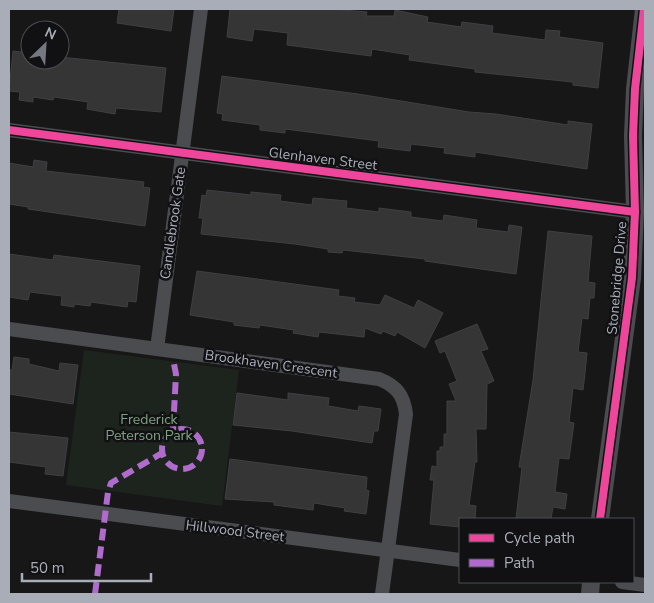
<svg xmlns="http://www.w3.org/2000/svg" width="654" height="603" font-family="'Nunito Sans',sans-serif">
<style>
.green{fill:#1d241e}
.building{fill:#353536;stroke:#3f4043}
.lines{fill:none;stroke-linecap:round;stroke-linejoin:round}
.minor{stroke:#4b4c50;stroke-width:14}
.tertiary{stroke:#4b4c50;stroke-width:18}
.quiet{stroke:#b06ccc;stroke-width:6;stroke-dasharray:12 6;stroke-linecap:butt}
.cycleway-casing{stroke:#111113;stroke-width:11}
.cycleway{stroke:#ed469a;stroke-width:8}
.labels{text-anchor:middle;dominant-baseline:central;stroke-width:5;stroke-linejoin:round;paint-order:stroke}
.street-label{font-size:14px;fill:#a8adb8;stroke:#111113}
.park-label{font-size:14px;fill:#7fa381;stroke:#111113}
</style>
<rect width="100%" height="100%" fill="#171717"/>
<!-- green -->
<path class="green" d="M84 350 239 370 222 506 66 485Z"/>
<!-- building -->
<g class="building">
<path d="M119 9H174L171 31 117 23Z"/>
<path d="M230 9H329L367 12 366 16H394L395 10 428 17 427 22 461 27 462 22 493 26 492 33 545 40 546 30 560 31 559 37 603 43 598 88 573 85V82L475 72V69L409 60 410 55 372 49 371 56 287 45 288 33 254 29 252 41 227 37Z"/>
<path d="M13 51 30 53V60H60V57L166 68 161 112 116 108 115 114 87 109 88 102 54 97 53 100 33 97V102L19 100 20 92 9 91Z"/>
<path d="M222 76 358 94 469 112 496 114 568 125V121L592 124 587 169 475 152V157L444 153 445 148 411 144 410 151 378 147 379 141 285 129V133L260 130V125L222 120 223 114 217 113Z"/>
<path d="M34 160 47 162 46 171 144 182 143 187 150 188 145 226 28 209V207L9 204V163L33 167Z"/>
<path d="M207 190 251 195V192L281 195 280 201 312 205 313 198 347 201 346 208 379 212V208L411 212V217L443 221 444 215 477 220 476 228 508 232 509 225 522 227 516 274 425 261V259L343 250 342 253 328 252V249L295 244 201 234 203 218H199L202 195 206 196Z"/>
<path d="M548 231 592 236 588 282 595 283 594 298H590L588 319 582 318 578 352 587 353 585 373 583 390 573 388 569 422 574 423 569 459 559 458 555 492 567 494 565 509 553 507 551 519H516L522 467H519L533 380Z"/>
<path d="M9 254 53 260 54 255 140 266 136 302 128 301 127 307 91 302 90 306 74 304V307L61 305 62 296 30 292 28 300 9 297Z"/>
<path d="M197 271 339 290 338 296 355 298 354 302 380 305 385 295 414 308 418 300 443 313 425 348 397 332 395 336 383 331 381 334 365 328 364 337 319 332 318 337 293 333 294 330 260 325 259 328 234 325V322L190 315Z"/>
<path d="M477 324 488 349 481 351 494 381 487 384 486 429H476L477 462H475L469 505 476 506 475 519H460V527L430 524 434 480H430L432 466 437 467V451H440V447H444V434H447V401H456L449 384 457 381 445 351 440 353 435 341Z"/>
<path d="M14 357 29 359V364L59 371 60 363 78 365 73 404 9 394 10 370H12Z"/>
<path d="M237 393 288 400V393L329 398 328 406 358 411 359 406 381 409 378 431H374L372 443 292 431 233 425Z"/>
<path d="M9 432 68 438 63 476 45 474 46 467 9 462Z"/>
<path d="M230 459 367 477 366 490 369 491 366 514 344 511 345 508 314 503 313 510 274 505V502L225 499Z"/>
</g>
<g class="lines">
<!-- minor -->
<g class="minor">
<path d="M9 130 635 212"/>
<path d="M9 329 379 379C397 386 404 396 406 414L382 594"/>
<path d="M157 349 201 9"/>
<path d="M9 501 460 560"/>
<path d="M622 582 645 585"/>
</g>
<!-- tertiary -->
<g class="tertiary">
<path d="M600 519 632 278 635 212 633 136 635 89 644 9"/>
<path d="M590 594 591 582"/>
</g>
<!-- quiet -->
<g class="quiet">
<circle cx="182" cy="449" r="20"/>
<path d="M173 430 176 374 174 364"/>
<path d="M95 594 108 492 111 483 162 453"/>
</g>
<defs>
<g id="cycleway">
<path d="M9 130 635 212"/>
<path d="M600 519 632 278 635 212 633 136 635 89 644 9"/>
</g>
</defs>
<!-- cycleway casing -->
<use href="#cycleway" class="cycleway-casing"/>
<!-- cycleway -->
<use href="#cycleway" class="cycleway"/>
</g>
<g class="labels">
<!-- street labels -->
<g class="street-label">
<text transform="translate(323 159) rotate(7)">Glenhaven Street</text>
<text transform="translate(173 223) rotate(-82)">Candlebrook Gate</text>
<text transform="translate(617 278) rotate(-85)">Stonebridge Drive</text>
<text transform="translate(271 364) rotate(8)">Brookhaven Crescent</text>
<text transform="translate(235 531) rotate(7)">Hillwood Street</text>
</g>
<!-- park labels -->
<g class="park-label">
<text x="149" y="419">Frederick<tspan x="149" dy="16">Peterson Park</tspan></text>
</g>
</g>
<!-- border -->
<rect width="654" height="603" fill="none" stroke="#a8adb8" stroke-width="20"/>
<!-- legend -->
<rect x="459" y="518" width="175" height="65" fill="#111113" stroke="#4d4f55"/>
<rect x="469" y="534" width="25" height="8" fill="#ed469a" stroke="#4d4f55"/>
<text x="504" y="543" font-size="15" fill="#a8adb8">Cycle path</text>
<rect x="469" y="559" width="25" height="8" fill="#b06ccc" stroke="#4d4f55"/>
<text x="504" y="568" font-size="15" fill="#a8adb8">Path</text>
<!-- north arrow -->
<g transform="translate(45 45) rotate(25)"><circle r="24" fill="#111113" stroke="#4d4f55"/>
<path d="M0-4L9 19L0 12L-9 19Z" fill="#757880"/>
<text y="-8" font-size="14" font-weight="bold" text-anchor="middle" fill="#a8adb8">N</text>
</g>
<!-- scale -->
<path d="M22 573v8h129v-8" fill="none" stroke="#a8adb8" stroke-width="2.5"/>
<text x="30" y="573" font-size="15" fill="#a8adb8" stroke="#111113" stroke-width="4" paint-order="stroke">50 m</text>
</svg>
